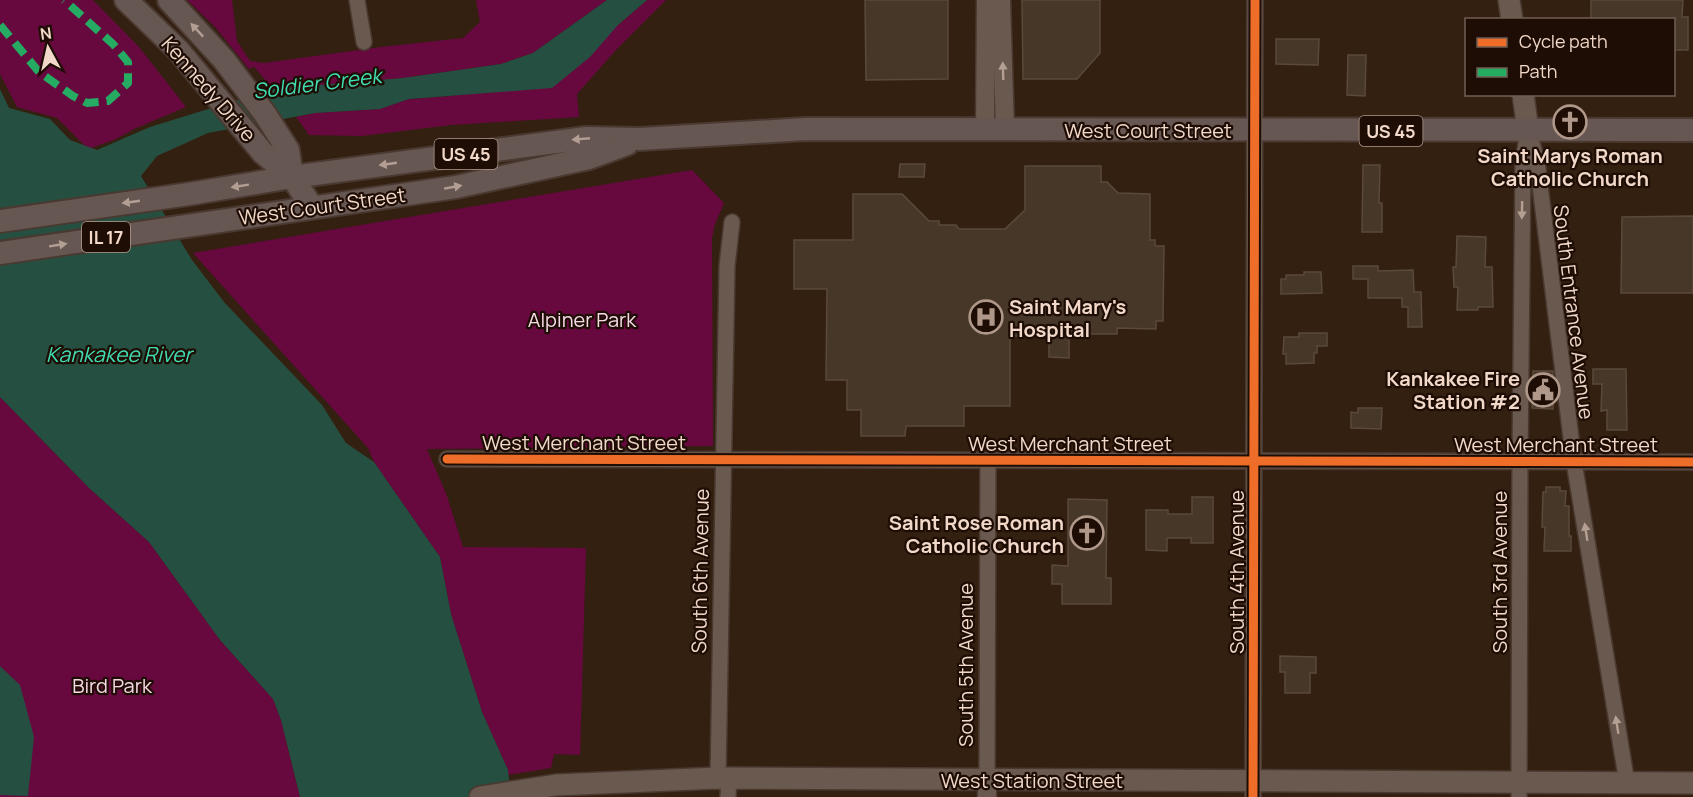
<svg xmlns="http://www.w3.org/2000/svg" width="1693" height="797" font-family="Manrope,sans-serif">
<style>
.green{fill:#67083f}
.water{fill:#255041}
.building{fill:#473728;stroke:#5a4a3b;stroke-width:1.5}
.lines{fill:none;stroke-linecap:round;stroke-linejoin:round}
.minor-casing{stroke:#4a3930;stroke-width:18}
.tertiary-casing{stroke:#4a3930;stroke-width:21}
.secondary-casing{stroke:#4a3930;stroke-width:24}
.primary-casing{stroke:#4a3930;stroke-width:26}
.minor{stroke:#69594f;stroke-width:15}
.tertiary{stroke:#69594f;stroke-width:18}
.secondary{stroke:#69594f;stroke-width:21}
.primary{stroke:#675752;stroke-width:22}
.quiet{stroke:#26ab63;stroke-width:8;stroke-dasharray:15 8;stroke-linecap:butt}
.cycleway-casing{stroke:#1e0d04;stroke-width:13}
.cycleway{stroke:#ee6e29;stroke-width:9}
.oneway{fill:#b39e93}
.oneway2{fill:#b49f92}
.labels{text-anchor:middle;dominant-baseline:central;stroke-width:4.5;stroke-linejoin:round;paint-order:stroke}
.shield{fill:#1e0d04;stroke:#b29b8e;stroke-width:1.5}
.shield-label{font-size:18px;font-weight:bold;fill:#f1d8c9}
.street-label{font-size:20px;fill:#f1d8c9;stroke:#1e0d04}
.poi-label{font-size:20px;font-weight:bold;fill:#f1d8c9;stroke:#1e0d04;text-anchor:end}
.park-label{font-size:20px;fill:#f6d9e5;stroke:#1e0d04}
.water-label{font-size:21px;font-style:italic;fill:#40ddb3;stroke:#1e0d04}
</style>
<rect width="100%" height="100%" fill="#342011"/>
<!-- green -->
<g class="green">
<path d="M0 0H93L139 47 186 107 134 129 116 139 88 149 57 118 17 107 0 74Z"/>
<path d="M187 0H232L237 41 250 61 264 63 381 47 463 38 480 22 476 0H607L533 53 501 64 403 78 273 89 254 67 249 69 215 27Z"/>
<path d="M647 0H666L615 51 577 94 579 117 451 125 362 136 309 135 296 117 315 113 380 109 409 99 452 96 618 25Z"/>
<path d="M692 170 724 203 715 224 712 238 713 446 427 449 447 496 463 547 586 548 580 755 554 754 551 768 508 775V770L482 712 451 614 440 557 374 462 368 448 193 253Z"/>
<path d="M0 397 89 488 149 542 220 640 273 699 281 720 300 797H0Z"/>
</g>
<!-- water -->
<g class="water">
<path d="M607 0H647L618 25 590 57 552 88 409 99 380 109 315 113 208 133 157 156 141 176 192 260 224 302 322 405 346 443 374 462 440 557 451 614 482 712 508 770 511 797H300L281 720 273 699 220 640 149 542 89 488 0 397V89L9 108 50 119 70 140 97 150 150 127 273 89 403 78 501 64 533 53Z"/>
<path d="M0 666 20 685 34 737 28 796 0 795Z"/>
</g>
<!-- building -->
<g class="building">
<path d="M865 0H948V79L866 80Z"/>
<path d="M1022 0H1100V53L1077 79H1023Z"/>
<path d="M1591 0H1683L1682 17H1688V50H1674V20H1591Z"/>
<path d="M1276 39H1319L1318 65 1276 64Z"/>
<path d="M1348 55H1366L1365 96 1347 95Z"/>
<path d="M900 164H925L924 177H899Z"/>
<path d="M1363 165H1380L1379 203H1382V232H1362Z"/>
<path d="M1025 166H1101V182H1107L1118 193 1150 194V240H1155V246H1164L1163 321H1156V329L1117 328V334H1069V358L1049 357V333H1025V336H1010V406H964V426H906L905 436H861V410H847V380H826L827 289H794V240H853V194H902L929 221H939V225H956L959 229H1005L1025 210Z"/>
<path d="M1693 216V293H1621L1622 217Z"/>
<path d="M1457 236 1486 237 1485 267H1492L1493 307H1478V310H1457L1458 287H1454L1453 267H1456Z"/>
<path d="M1353 266H1378V271L1413 270 1414 292H1421L1422 327H1408V307H1402V298H1368V279H1353Z"/>
<path d="M1304 272H1321L1322 293 1281 294V279H1286V275H1304Z"/>
<path d="M1299 333H1327V346H1317V353H1314V363L1286 364V354H1283L1284 337H1299Z"/>
<path d="M1593 369H1626L1627 430H1607V410L1601 411 1602 384H1593Z"/>
<path d="M1533 371H1553V409L1532 408Z"/>
<path d="M1358 408H1382L1381 429 1351 428V412L1358 413Z"/>
<path d="M1546 487H1560V491H1566L1565 506H1569V536H1571V551H1544L1545 527H1542L1543 492H1546Z"/>
<path d="M1192 497H1213V543H1191V538H1167V551L1146 550V510H1168V514H1192Z"/>
<path d="M1068 499 1107 500 1106 578H1111V604H1062V584H1052V565L1068 566Z"/>
<path d="M1280 656 1316 657V673H1310V693H1285V672H1280Z"/>
</g>
<g class="lines">
<defs>
<g id="minor">
<path d="M357 0 364 42"/>
<path d="M1530 136 1537 161 1574 462 1627 783"/>
<path d="M447 459 1693 462"/>
<path d="M718 778 727 266 732 222"/>
<path d="M987 779 988 460"/>
<path d="M728 797 729 778"/>
<path d="M1253 797 1255 0"/>
<path d="M1519 797 1520 462 1523 162 1528 131"/>
</g>
<g id="tertiary">
<path d="M1001 0 1005 130"/>
<path d="M985 130 986 0"/>
<path d="M987 779V797"/>
</g>
<g id="secondary">
<path d="M1509 0 1512 20"/>
<path d="M1523 94 1528 131"/>
<path d="M480 797 556 785 718 778 1693 783"/>
</g>
<g id="primary">
<path d="M126 0 179 51 263 153 292 177 312 207"/>
<path d="M169 0 224 60 265 114 288 150 292 177"/>
<path d="M0 221 189 194 292 177 586 138 640 139 806 129 1693 130"/>
<path d="M0 253 456 187 589 158 627 144"/>
</g>
</defs>
<!-- minor casing -->
<use href="#minor" class="minor-casing"/>
<!-- tertiary casing -->
<use href="#tertiary" class="tertiary-casing"/>
<!-- secondary casing -->
<use href="#secondary" class="secondary-casing"/>
<!-- primary casing -->
<use href="#primary" class="primary-casing"/>
<!-- minor -->
<use href="#minor" class="minor"/>
<!-- tertiary -->
<use href="#tertiary" class="tertiary"/>
<!-- secondary -->
<use href="#secondary" class="secondary"/>
<!-- primary -->
<use href="#primary" class="primary"/>
<!-- quiet -->
<path class="quiet" d="M0 25 39 72 73 96 87 103 108 101 128 83V62L113 44 64 0"/>
<defs>
<g id="cycleway">
<path d="M447 459 1693 462"/>
<path d="M1253 797 1255 0"/>
</g>
</defs>
<!-- cycleway casing -->
<use href="#cycleway" class="cycleway-casing"/>
<!-- cycleway -->
<use href="#cycleway" class="cycleway"/>
</g>
<!-- one-way arrows -->
<defs><path id="oneway-solid" d="M-6-.8H1V-3.2L6.5 0L1 3.2V.8H-6Z" transform="scale(1.5)"/></defs>
<g class="oneway">
<use href="#oneway-solid" transform="translate(197 30) rotate(-133)"/>
<use href="#oneway-solid" transform="translate(581 139) rotate(175)"/>
<use href="#oneway-solid" transform="translate(388 164) rotate(172)"/>
<use href="#oneway-solid" transform="translate(240 186) rotate(171)"/>
<use href="#oneway-solid" transform="translate(453 187) rotate(-10)"/>
<use href="#oneway-solid" transform="translate(131 202) rotate(172)"/>
<use href="#oneway-solid" transform="translate(58 245) rotate(-9)"/>
</g>
<g class="oneway2">
<use href="#oneway-solid" transform="translate(1003 71) rotate(-92)"/>
<use href="#oneway-solid" transform="translate(1522 210) rotate(91)"/>
<use href="#oneway-solid" transform="translate(1586 532) rotate(-99)"/>
<use href="#oneway-solid" transform="translate(1617 725) rotate(-99)"/>
</g>
<!-- icons -->
<defs>
<symbol id="church-ring" viewBox="-11 -11 22 22"><circle r="9.5" fill="#1e0d04" stroke="#af9889" stroke-width="1.5"/><path d="M-1.2-6h2.4v3.5h3.3v2.4h-3.3V6h-2.4V-.1h-3.3v-2.4h3.3Z" fill="#af9889"/></symbol>
<symbol id="hospital-ring" viewBox="-11 -11 22 22"><circle r="9.5" fill="#1e0d04" stroke="#af9889" stroke-width="1.5"/><path d="M-5-5h3v3.5h4V-5h3V5h-3V1.5h-4V5h-3Z" fill="#af9889"/></symbol>
<symbol id="civic-ring" viewBox="-11 -11 22 22"><circle r="9.5" fill="#1e0d04" stroke="#af9889" stroke-width="1.5"/><path d="M-.6-6.5H3V-4.5H.6V-3L4-1V1h2V6H-6V1h2V-1L-.6-3ZM-1.2 2.5V6h2.4V2.5Z" fill="#af9889"/></symbol>
</defs>
<g fill-rule="evenodd">
<use href="#church-ring" x="1551" y="103" width="38" height="38"/>
<use href="#hospital-ring" x="967" y="298" width="38" height="38"/>
<use href="#civic-ring" x="1524" y="371" width="38" height="38"/>
<use href="#church-ring" x="1068" y="514" width="38" height="38"/>
</g>
<g class="labels">
<!-- shield labels -->
<g class="shield">
<rect x="1359.5" y="116" width="63" height="30" rx="4.5"/>
<rect x="434.5" y="139" width="63" height="30" rx="4.5"/>
<rect x="82" y="222" width="48" height="30" rx="4.5"/>
</g>
<g class="shield-label">
<text x="1391" y="131">US 45</text>
<text x="466" y="154">US 45</text>
<text x="106" y="237">IL 17</text>
</g>
<!-- street labels -->
<g class="street-label">
<text transform="translate(209 89) rotate(49)">Kennedy Drive</text>
<text x="1148" y="130">West Court Street</text>
<text transform="translate(322 206) rotate(-8)">West Court Street</text>
<text transform="translate(1574 312) rotate(83)">South Entrance Avenue</text>
<text x="584" y="442">West Merchant Street</text>
<text x="1070" y="443">West Merchant Street</text>
<text x="1556" y="444">West Merchant Street</text>
<text transform="translate(700 571) rotate(-89)">South 6th Avenue</text>
<text transform="translate(1236 572) rotate(-90)">South 4th Avenue</text>
<text transform="translate(1499 572) rotate(-90)">South 3rd Avenue</text>
<text transform="translate(965 665) rotate(-90)">South 5th Avenue</text>
<text x="1032" y="780">West Station Street</text>
</g>
<!-- poi labels -->
<g class="poi-label">
<text x="1570" y="155" text-anchor="middle">Saint Marys Roman<tspan x="1570" dy="23">Catholic Church</tspan></text>
<text x="1009" y="306" text-anchor="start">Saint Mary's<tspan x="1009" dy="23">Hospital</tspan></text>
<text x="1520" y="378">Kankakee Fire<tspan x="1520" dy="23">Station #2</tspan></text>
<text x="1064" y="522">Saint Rose Roman<tspan x="1064" dy="23">Catholic Church</tspan></text>
</g>
<!-- park labels -->
<g class="park-label">
<text x="582" y="319">Alpiner Park</text>
<text x="112" y="685">Bird Park</text>
</g>
<!-- water labels -->
<g class="water-label">
<text transform="translate(317 83) rotate(-7)">Soldier Creek</text>
<text x="119" y="354">Kankakee River</text>
</g>
</g>
<!-- legend -->
<rect x="1465" y="18" width="210" height="78" fill="#1e0d04" stroke="#725e53" stroke-width="1.5"/>
<rect x="1477" y="38" width="30" height="9" fill="#ee6e29" stroke="#725e53" stroke-width="1.5"/>
<text x="1519" y="48" font-size="18" fill="#f1d8c9">Cycle path</text>
<rect x="1477" y="68" width="30" height="9" fill="#26ab63" stroke="#725e53" stroke-width="1.5"/>
<text x="1519" y="78" font-size="18" fill="#f1d8c9">Path</text>
<!-- north arrow -->
<g transform="translate(48 48) rotate(352)" stroke="#1e0d04" stroke-width="4.5" paint-order="stroke">
<path d="M0-4.5L10 22L0 15L-10 22Z" fill="#f1d8c9"/>
<text y="-9" font-size="16" font-weight="bold" text-anchor="middle" fill="#f1d8c9">N</text>
</g>
</svg>
